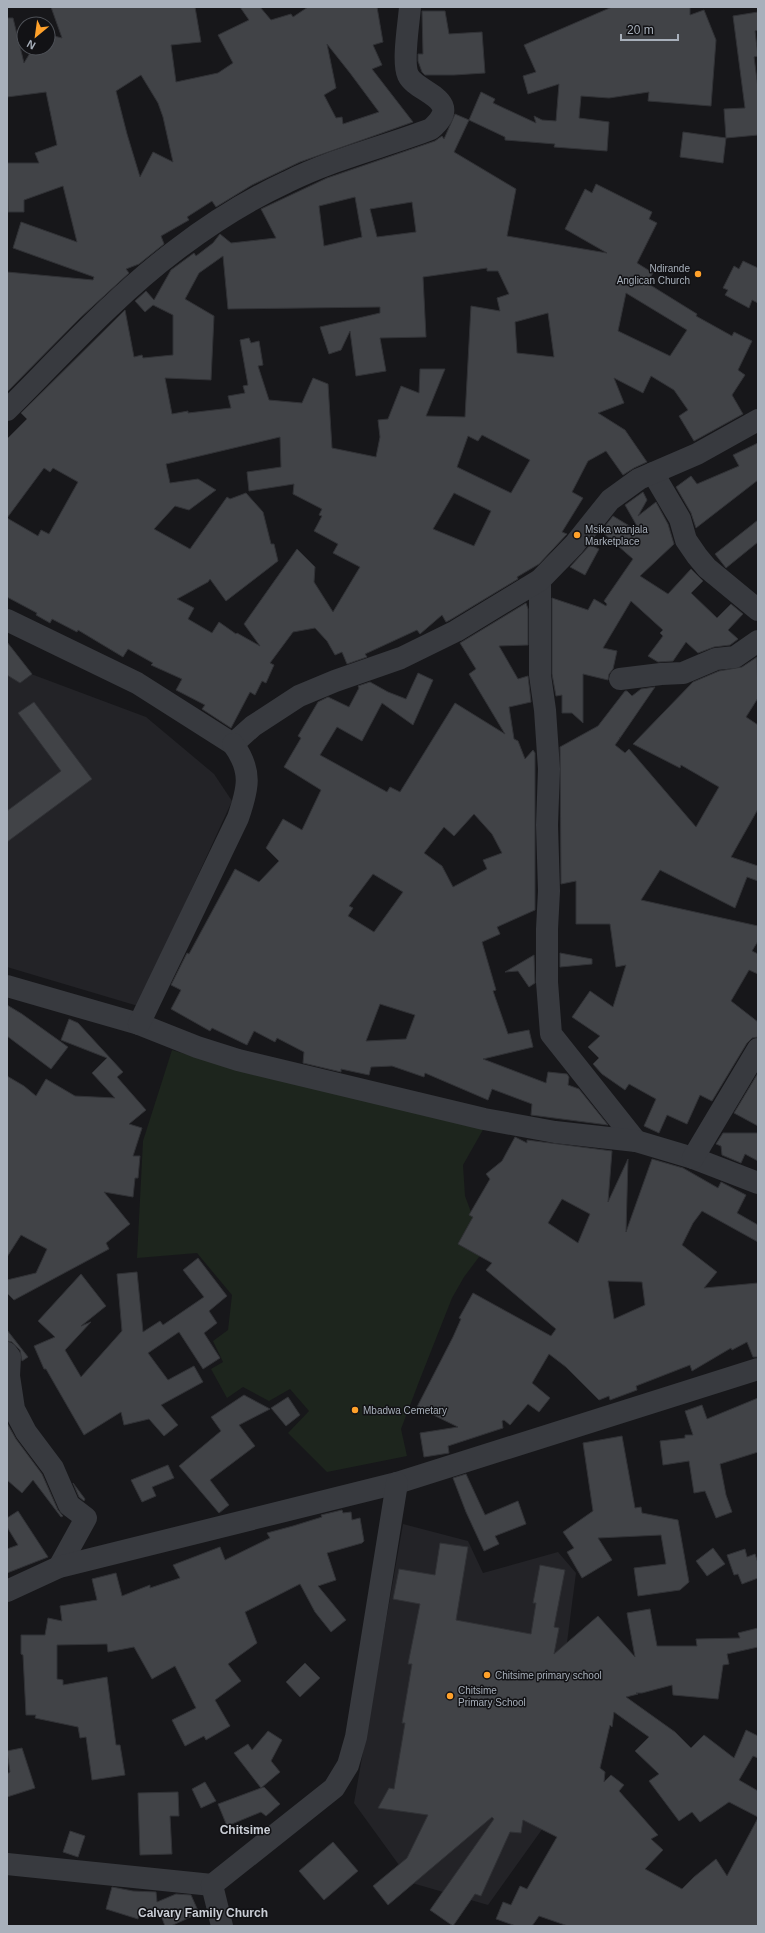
<svg xmlns="http://www.w3.org/2000/svg" width="765" height="1933" font-family="Helvetica,sans-serif">
<style>
.built{fill:#232327}
.green{fill:#1d251d}
.building{fill:#414347;stroke:#313236;fill-rule:evenodd}
.lines{fill:none;stroke-linecap:round;stroke-linejoin:round}
.minor{stroke:#383a3f;stroke-width:22}
.poi-dot{fill:#ffa12a;stroke:#121215;stroke-width:1.5}
.labels{text-anchor:middle;dominant-baseline:central;stroke-width:3;stroke-linejoin:round;paint-order:stroke}
.poi-label{font-size:10px;fill:#a8b0bb;stroke:#121215;text-anchor:start}
.quarter-label{font-size:12px;font-weight:bold;fill:#caced6;stroke:#121215}
</style>
<rect width="100%" height="100%" fill="#17171a"/>
<!-- built -->
<g class="built">
<path d="M7 665 146 717 214 774 232 801 138 1006 7 967Z"/>
<path d="M403 1524 468 1541 483 1573 558 1552 576 1573 543 1828 488 1905 412 1883 354 1803Z"/>
</g>
<!-- green -->
<path class="green" d="M172 1050 228 1067 484 1128 463 1165 465 1196 485 1249 464 1277 452 1298 420 1379 401 1429 407 1456 327 1472 288 1433 309 1411 290 1389 269 1401 243 1387 227 1398 211 1369 223 1362 213 1341 228 1330 232 1295 197 1253 137 1258 143 1141Z"/>
<!-- building -->
<g class="building">
<path d="M51 7H195L201 42 171 45 176 82 218 73 233 63 218 35 249 20 240 7H260L271 20 291 14 293 17 308 7H377L383 42 373 45 382 65 372 69 413 122 300 162 252 185 216 207 212 201 187 217 189 220 161 236 164 244 139 264 126 269 129 273 80 318 7 392V272L93 280 94 277 13 248 21 222 77 242 63 186 24 200V212H8L7 163H39L35 153 57 145 46 92 7 97V18H13L24 63 33 48H48V37L54 36 62 38ZM327 44 350 73 379 112 343 124 342 117 336 118 324 95 336 88ZM141 75 158 103 163 117 173 162 153 152 140 177 127 134 116 91Z"/>
<path d="M612 7H690V15L704 10 716 40 711 106 648 101 649 92 609 98 581 96 579 118 609 122 607 151 554 147 555 144 505 140V137L469 120 481 92 495 99 493 103 536 123 534 116 542 120 556 121 559 84 528 94 523 76 536 72 524 45Z"/>
<path d="M422 11H445L449 34 482 32 485 73 454 75H425L422 72 418 61V54H423Z"/>
<path d="M758 12V30L755 31 758 56 754 57 758 88V135L726 138 724 109 745 108 733 16Z"/>
<path d="M455 114 469 120 454 152 516 189 507 236 607 253 565 229 585 189 592 193 596 184 652 212 649 219 657 223 637 263 653 273 647 283 697 314 696 316 732 336 734 332 752 341 738 370 745 375 732 395 743 414 694 441 679 416 688 410 674 390 651 376 643 393 614 378 624 403 598 413 625 430 647 462 634 468 623 475 606 451 588 461 572 492 583 498 562 532 567 534 539 564 517 577 518 579 450 620 446 622 442 615 420 634 417 630 365 654 367 657 347 664 342 652 335 655 327 641 315 628 293 632 270 663 274 665 266 683 262 681 255 695 250 692 231 728 202 709 205 705 176 690 182 679 151 665 153 663 128 649 123 657 78 630 77 632 52 619 50 623 36 615 37 613 7 597V518L38 536 41 530 49 534 78 482 53 468 50 472 44 468 7 518V439L27 419 21 413 125 310 134 357 142 355 143 358 173 355V315L153 305 145 312 135 301 146 291 154 300 171 270 194 253 196 256 213 243 220 234 231 243 276 238 261 209 327 178 435 141 442 136 444 139ZM355 197 362 237 324 246 319 206ZM412 202 416 232 377 237 370 209ZM223 256 228 309 380 307V313L320 327 329 354 341 350 350 331 356 376 386 371 380 338 426 337 423 277 487 268V271H498L509 294 497 298 500 311 471 306 465 417 426 416 445 369H420L419 393 401 386 388 419 378 420 380 437 376 457 332 448 328 384 313 378 302 403 269 400 258 366 263 365 259 341 251 343 249 338 240 340 248 385 243 386 245 393 228 396 231 408 188 413V411L172 414 165 378 211 380 214 316 185 299 199 273ZM626 293 687 330 670 356 618 331ZM548 313 554 357 517 353 515 322ZM482 435 530 460 511 493 457 467 468 436 478 441ZM280 437 281 467 247 472 249 491 294 484 293 494 322 509 319 515 322 516 314 531 338 544 333 553 360 567 333 612 314 582 315 567 297 549 244 624 260 646 237 633 236 634 219 622 212 633 188 619 194 608 177 599 208 582 210 579 226 601 278 561 274 544H271L263 512 246 493 230 499 227 497 190 549 154 529 175 506 189 510 216 490 198 479 170 483 166 464ZM454 493 491 511 474 546 433 529Z"/>
<path d="M683 132 726 138 723 163 680 157Z"/>
<path d="M743 261 758 268V303L752 300 749 308 725 295 728 290 723 288 734 266 739 269Z"/>
<path d="M758 443V480L696 528 691 513 676 487 691 476 697 484 739 466 733 455Z"/>
<path d="M643 492 647 500 638 516 656 502 668 524 674 544 640 576 668 594 691 569 703 581 691 593 717 618 731 604 743 614 728 630 738 639 730 645 714 647 698 653 686 642 673 661 658 662 648 656 663 636 660 633 663 630 631 601 603 648 617 651 613 669 609 674 608 680 583 674V723L572 713H562V695L556 696 552 674V598L588 610 594 599 606 606 607 604 604 601 633 559 601 531 613 516 641 533 625 505Z"/>
<path d="M758 520V542L726 568 715 554Z"/>
<path d="M590 545 599 549 585 575 570 567Z"/>
<path d="M526 603 528 609V645L499 646 518 679 528 676 531 702 509 707 514 739 518 741 525 759 533 750 535 753V910L497 927 500 934 482 942 496 990 493 991 508 1034 529 1030 533 1047 483 1059 546 1083 548 1072 567 1074 569 1077 568 1085 579 1089 608 1125 531 1115 532 1104 492 1089 488 1100 425 1073 424 1077 392 1066 371 1067 369 1075 341 1069V1072L303 1063 304 1052 277 1038 275 1042 254 1031 247 1045 212 1028 210 1031 171 1009 181 990 171 985 187 953 189 954 235 869 259 882 279 861 266 848 283 819 302 830 321 790 284 767 301 738 298 736 318 702 328 697 349 707 359 688 358 686 370 682 388 692 406 699 418 673 433 680 413 725 382 703 362 741 337 727 320 755 387 792 390 787 400 792 455 703 505 734 469 674 476 669 460 643ZM474 814 492 834 502 853 483 860 487 869 453 887 442 866 424 853 444 827 454 836ZM373 874 403 892 374 932 348 916 353 908 349 906ZM380 1004 415 1015 406 1039 366 1041Z"/>
<path d="M7 642 32 674 20 683 7 675Z"/>
<path d="M757 657 758 698 746 717 758 725V809L731 857 758 866V881L747 877 735 908 660 870 641 900 758 926V941L752 951 758 954V974L749 970 731 1001 758 1022V1037L752 1038 747 1043 712 1101 700 1095 687 1124 667 1115 659 1133 644 1126 656 1099 629 1084 625 1090 602 1074 593 1064 599 1058 588 1047 600 1036 572 1017 590 991 613 1007 626 965 616 967 610 924H576V881L561 884 560 747 598 726 625 691H627L632 696 641 689 655 687 620 738 619 737 620 738 615 745 625 753 629 749 696 827 719 787 681 765 680 768 633 744 693 682 719 671 742 667Z"/>
<path d="M34 702 92 779 7 842V811L61 771 18 713Z"/>
<path d="M560 953 592 959V964L560 967Z"/>
<path d="M534 955 535 983 529 987 518 971 505 972Z"/>
<path d="M7 1005 22 1014 68 1047 51 1069 7 1036Z"/>
<path d="M69 1019 78 1023 123 1072 117 1077 146 1110 129 1124 142 1128 133 1156H140L138 1178H135L133 1197 104 1192 130 1224 106 1243 109 1249 14 1300 7 1293V1280L36 1273 47 1249 21 1235 7 1257V1076L24 1086 36 1096 46 1079 75 1096 115 1098 92 1073 107 1058 61 1040Z"/>
<path d="M758 1073V1126L734 1113Z"/>
<path d="M723 1133H758V1161L745 1154 741 1163 722 1155 721 1146 716 1144Z"/>
<path d="M515 1137 527 1143V1140L612 1151 608 1202 628 1159 626 1232 652 1159 683 1168 718 1188 721 1182 746 1195 737 1213 758 1225V1242L702 1211 693 1223 682 1245 717 1272 704 1288 758 1283V1357H753L747 1342 732 1350 731 1348 692 1371 690 1365 636 1386 637 1390 610 1400 609 1396 599 1400 566 1367 549 1354 532 1383 550 1398 539 1412 528 1404 510 1425 504 1420 502 1421 503 1428 448 1446 449 1453 424 1457 420 1433 458 1427 417 1407 453 1337 461 1319 459 1318 473 1293 551 1336 556 1329 486 1270 492 1263 458 1244 473 1217 469 1215 490 1179 486 1174 502 1161ZM562 1199 590 1214 578 1243 548 1223ZM608 1281 642 1282 645 1305 614 1319Z"/>
<path d="M198 1258 227 1296 209 1311 217 1323 204 1333 220 1358 203 1369 179 1332 148 1353 168 1380 194 1366 203 1382 161 1405 178 1425 164 1436 149 1419 124 1425 121 1412 84 1435 46 1369H44L34 1346 55 1337 38 1321 81 1274 106 1306 81 1326 91 1322 65 1350 81 1377 122 1331 117 1274 137 1272 143 1332 160 1321 163 1325 204 1297 183 1270Z"/>
<path d="M7 1330 28 1357 22 1361 20 1350 12 1342 7 1341Z"/>
<path d="M244 1395 270 1409 239 1425 255 1446 210 1480 229 1505 219 1513 179 1466 221 1431 211 1417Z"/>
<path d="M288 1397 300 1415 286 1426 271 1408Z"/>
<path d="M758 1398V1452L720 1464 726 1495 732 1512 716 1518 705 1491 694 1493 689 1461 663 1465 660 1441 685 1438V1435H693L685 1411 702 1405 707 1419Z"/>
<path d="M7 1423 16 1439 42 1474 58 1510 63 1516 61 1517 33 1480 22 1493 7 1480Z"/>
<path d="M622 1436 635 1508 641 1507 642 1513 678 1520 689 1582 680 1590 638 1596 634 1568 666 1564 661 1535 598 1538 612 1560 582 1578 567 1552 574 1548 563 1532 593 1511 583 1443Z"/>
<path d="M168 1465 174 1478 152 1487 156 1496 142 1502 131 1480Z"/>
<path d="M466 1474 485 1515 518 1501 526 1524 495 1536 499 1544 484 1551 466 1512 453 1478Z"/>
<path d="M73 1483 85 1499 84 1501 79 1497Z"/>
<path d="M342 1510 343 1513 351 1512 352 1520 360 1518 364 1541 362 1543 327 1553 336 1580 318 1586 346 1620 331 1632 315 1612 300 1584 245 1612 257 1643 228 1664 241 1681 215 1700 230 1726 206 1740 204 1736 185 1746 172 1720 196 1708 175 1666 152 1679 134 1647 108 1652 107 1644 57 1645V1679L63 1680V1685L107 1677 116 1745H120L125 1775 92 1780 86 1737 80 1738 78 1727 35 1718 36 1715H26L23 1655 21 1654V1635H45L48 1618 62 1621 60 1606 97 1600 92 1579 116 1573 122 1596 150 1585V1588L180 1578 173 1565 220 1547 225 1560 270 1538 267 1533 293 1526 322 1517 321 1515Z"/>
<path d="M18 1511 48 1557 7 1573V1549L18 1545 7 1527V1518Z"/>
<path d="M440 1543 468 1547 456 1620 531 1634 536 1603H533L540 1565 565 1570 554 1627 559 1628 554 1654 598 1616 635 1657 627 1613 650 1609 657 1646H697L696 1639 740 1638 738 1633 758 1628V1647L727 1654 729 1664 723 1665 718 1699 673 1695 672 1685 642 1693H636L638 1694 626 1697 675 1732 691 1748 704 1735 734 1758 746 1730 758 1736V1758L753 1756 739 1780 758 1791V1817L729 1802 700 1822 692 1812 679 1821 649 1781 659 1774 635 1751 649 1737 614 1712 612 1727 610 1725 600 1768 605 1772 604 1782 611 1775 624 1785 619 1791 658 1835 651 1839 663 1850 645 1869 682 1889 694 1877 716 1859 727 1876 758 1818V1926H568L539 1916 532 1926H516L496 1919 503 1902 511 1905 520 1886 527 1889 557 1837 523 1820 521 1833 510 1832 481 1896 475 1894 453 1926 430 1910 494 1819 492 1817 388 1905 373 1886 407 1858 428 1815 378 1808 389 1788 394 1789 405 1723H402L412 1664H408L420 1604 393 1599 399 1569 435 1575Z"/>
<path d="M713 1548 725 1564 707 1576 696 1561Z"/>
<path d="M745 1549 747 1557 755 1554 758 1563V1578L742 1584 738 1574 734 1575 727 1555Z"/>
<path d="M305 1663 320 1678 300 1697 286 1682Z"/>
<path d="M268 1731 282 1740 271 1761 280 1772 261 1788 264 1787 280 1804 266 1816 261 1812 227 1826 218 1804 261 1788 234 1753 248 1744 252 1750Z"/>
<path d="M22 1748 35 1788 7 1797V1774L10 1772 7 1751Z"/>
<path d="M205 1782 216 1801 201 1808 192 1789Z"/>
<path d="M178 1792 179 1816H170L172 1854 140 1855 138 1793Z"/>
<path d="M70 1831 85 1836 78 1857 63 1852Z"/>
<path d="M333 1842 358 1871 324 1900 299 1871Z"/>
<path d="M112 1887 133 1891 156 1892 157 1902 176 1894 191 1895 199 1913 171 1926H165L162 1918 139 1914 138 1919 106 1909Z"/>
</g>
<g class="lines">
<!-- minor -->
<g class="minor">
<path d="M7 410C61 356 115 296 176 250 210 224 248 200 287 182 333 159 384 147 431 129 466 99 416 93 408 75 402 62 409 22 410 7"/>
<path d="M653 473 680 519 686 540 697 556 707 568 758 610"/>
<path d="M540 580V675L545 710 549 769 547 825 549 891 547 929V982L551 1034 636 1141"/>
<path d="M7 620 137 683 233 744 253 726 299 696 335 681 401 658 456 631 540 580 574 545 610 500 639 479 697 454 758 420"/>
<path d="M620 679 661 674 683 673 716 659 735 657 758 641"/>
<path d="M7 986 139 1024 197 1047 238 1060 484 1119 555 1132 636 1141 693 1158 758 1183"/>
<path d="M139 1024 238 818C248 789 253 771 233 744"/>
<path d="M693 1158 758 1049"/>
<path d="M7 1353 10 1357 9 1376 14 1409 26 1432 53 1468 69 1505 86 1518 59 1567"/>
<path d="M7 1591 59 1567 397 1483 758 1369"/>
<path d="M7 1864 212 1885"/>
<path d="M222 1926 212 1885 334 1788 348 1765 356 1737 397 1483"/>
</g>
</g>
<!-- markers -->
<g class="poi-dot">
<circle cx="698" cy="274" r="4"/>
<circle cx="577" cy="535" r="4"/>
<circle cx="355" cy="1410" r="4"/>
<circle cx="487" cy="1675" r="4"/>
<circle cx="450" cy="1696" r="4"/>
</g>
<g class="labels">
<!-- poi labels -->
<g class="poi-label">
<text x="690" y="268" text-anchor="end">Ndirande<tspan x="690" dy="12">Anglican Church</tspan></text>
<text x="585" y="529">Msika wanjala<tspan x="585" dy="12">Marketplace</tspan></text>
<text x="363" y="1410">Mbadwa Cemetary</text>
<text x="495" y="1675">Chitsime primary school</text>
<text x="458" y="1690">Chitsime<tspan x="458" dy="12">Primary School</tspan></text>
</g>
<!-- quarter labels -->
<g class="quarter-label">
<text x="245" y="1830">Chitsime</text>
<text x="203" y="1913">Calvary Family Church</text>
</g>
</g>
<!-- border -->
<rect width="765" height="1933" fill="none" stroke="#a8b0bb" stroke-width="16"/>
<!-- north arrow -->
<g transform="translate(36 36) rotate(209)"><circle r="19" fill="#121215" stroke="#4e5157"/>
<path d="M0-3L7 15L0 10L-7 15Z" fill="#ffa12a"/>
<text y="-6" font-size="11" font-weight="bold" text-anchor="middle" fill="#a8b0bb">N</text>
</g>
<!-- scale -->
<path d="M621 34v6h57v-6" fill="none" stroke="#a8b0bb" stroke-width="2"/>
<text x="627" y="34" font-size="12" fill="#a8b0bb" stroke="#121215" stroke-width="3" paint-order="stroke">20 m</text>
</svg>
